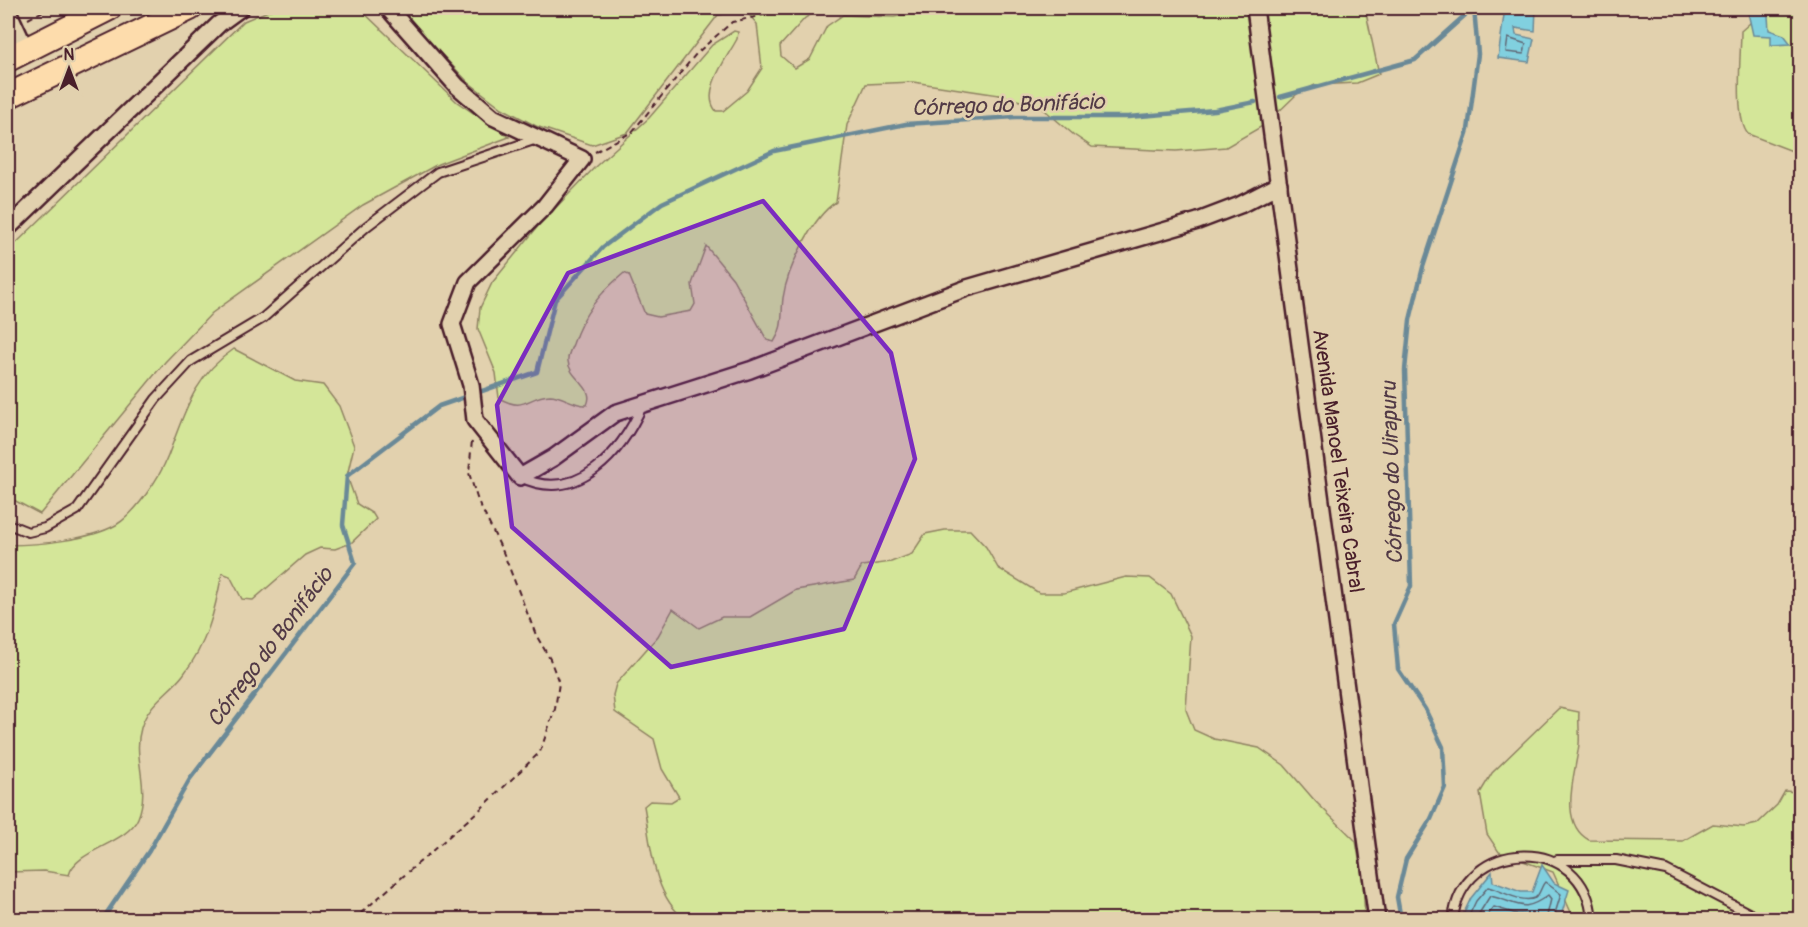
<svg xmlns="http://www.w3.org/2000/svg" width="1808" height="927" font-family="Pangolin,sans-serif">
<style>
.green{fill:#d4e699;stroke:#8f8262;stroke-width:1.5}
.water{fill:#81d0df;stroke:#6b8997;stroke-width:1.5}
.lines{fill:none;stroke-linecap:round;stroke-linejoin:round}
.shore{stroke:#606673;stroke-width:1.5}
.stream{stroke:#6b8997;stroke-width:4.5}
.lane-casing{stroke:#4a1f2b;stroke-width:12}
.street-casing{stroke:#4a1f2b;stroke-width:20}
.primary-casing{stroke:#4a1f2b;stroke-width:28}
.path{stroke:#4a1f2b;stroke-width:2;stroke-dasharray:6 4.5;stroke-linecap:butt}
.lane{stroke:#e2d1ae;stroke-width:8}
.street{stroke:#e2d1ae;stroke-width:15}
.primary{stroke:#fddcac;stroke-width:24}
.marked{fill:#7b2cbf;fill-opacity:0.2;stroke:#7b2cbf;stroke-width:4.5;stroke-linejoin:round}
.labels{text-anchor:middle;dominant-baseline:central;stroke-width:5;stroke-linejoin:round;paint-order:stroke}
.street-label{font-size:21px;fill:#4a1f2b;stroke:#e2d1ae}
.water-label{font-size:22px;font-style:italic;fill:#523a46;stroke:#e2d1ae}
</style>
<rect width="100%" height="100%" fill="#e2d1ae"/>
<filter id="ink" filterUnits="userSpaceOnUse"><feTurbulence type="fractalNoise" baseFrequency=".0167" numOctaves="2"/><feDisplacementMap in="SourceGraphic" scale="12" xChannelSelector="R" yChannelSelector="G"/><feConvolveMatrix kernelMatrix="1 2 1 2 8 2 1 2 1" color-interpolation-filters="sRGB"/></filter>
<g filter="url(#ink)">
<!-- green -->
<g class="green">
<path d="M275 8H359L457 102 509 137 438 164 363 205 212 313 165 362 40 514 8 497V251L244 21Z"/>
<path d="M397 8H822L805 18 780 46 781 56 795 68 810 59 827 26 843 15 894 17 935 10 948 12 953 8H1365L1379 74 1357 83 1315 85 1297 94 1266 124 1226 147 1176 151 1092 147 1074 135 1041 107 999 95 913 82 866 84 847 125 836 202C812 217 787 270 783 298 781 315 784 327 774 342L767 340 733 279 706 246 692 284 695 304 691 311 658 317 645 314 629 275 624 273C600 293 583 313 573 344 571 349 567 356 568 361 569 379 596 387 587 405 574 406 562 395 550 395 527 396 525 413 499 398L496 373 478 329 480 308 492 283 539 225 596 166 649 118 712 45 734 31 738 32 737 39C727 58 700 92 716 111H723L747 91 762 68 757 24 746 11 718 15 627 133 592 145 536 126 502 108 468 82Z"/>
<path d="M1767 8H1800V154L1748 134C1734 119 1741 53 1741 31Z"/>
<path d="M234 349 295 381 323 385 339 406 354 446 347 476 357 504 373 514 376 519 351 543 335 549 320 548 305 555 253 600 242 599 230 576 222 573C215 611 207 644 183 675 169 693 148 703 141 728 132 758 151 787 138 818 127 844 75 850 69 875L44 871 8 872V545C38 545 89 540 116 525 135 514 160 477 168 456 185 412 193 377 234 349Z"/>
<path d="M945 530H970L986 547 998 568 1039 593H1064L1126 577 1150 578 1171 594 1191 636 1186 710 1194 730 1214 739 1259 748 1284 765 1316 802 1356 841 1363 882 1365 919 686 920C652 895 651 844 644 806L650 801 671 802 679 797 662 769 654 739 615 712 613 695 616 684 658 636 673 609 699 628 722 617H750L796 590 854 580 862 566 891 562 912 554 925 534Z"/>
<path d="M1559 708 1579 712C1578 723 1580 734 1579 744 1576 772 1557 823 1589 840L1683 841 1713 824 1744 827 1757 824 1777 805 1785 791 1796 792 1800 810V919H1574L1553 872 1499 852 1487 834 1480 793 1492 773Z"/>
</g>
<!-- water -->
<g class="water">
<path d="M1505 8H1536L1535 31 1515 28 1516 35 1534 39 1529 62 1498 58Z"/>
<path d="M1747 8H1771L1768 16 1769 30 1784 35 1791 44 1771 45V36L1753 35Z"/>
<path d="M1542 865 1554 883 1569 890 1560 919H1461L1471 898 1492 872 1493 882 1521 892H1532Z"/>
</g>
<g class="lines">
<!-- shore -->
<g class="shore">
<path d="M1508 38 1526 44 1524 54 1506 52Z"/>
<path d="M1467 920 1476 901 1488 887C1501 890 1521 904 1535 898 1540 895 1541 886 1545 882L1561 894 1553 920"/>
<path d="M1475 920 1490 896C1518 902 1522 915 1548 895L1551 899 1546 920"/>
<path d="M1484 920 1494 907 1517 914 1535 915 1537 920"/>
</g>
<!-- stream -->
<g class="stream">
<path d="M1280 97 1415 60 1473 8"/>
<path d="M102 920 149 851 190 779 355 563 343 525 347 476 439 406 537 372 555 300 603 247 662 203 774 151 906 124 1015 117H1128L1215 110 1255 102"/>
<path d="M1401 920 1397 897 1406 859 1431 819 1445 787 1443 747 1425 709 1398 669 1394 624 1411 586 1405 370 1410 320 1423 267 1468 130 1478 54 1474 8"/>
</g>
<defs>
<g id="lane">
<path d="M520 477C578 505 622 452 643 404"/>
<path d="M8 524 28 532 45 528 77 510 156 399 191 361 263 318 367 226 438 172 537 139"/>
<path d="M1557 860H1616L1666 870 1762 920"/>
<path d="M1453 920C1461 837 1586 831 1592 920"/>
</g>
<g id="street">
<path d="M388 8 457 86 493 117 582 159 545 206 468 282 452 324 471 385 475 420 520 477 553 458 615 413 750 370 967 288 1198 221 1240 205 1279 185"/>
<path d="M1255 8 1377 920"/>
<path d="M8 11 26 50"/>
<path d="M8 228 219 24 241 8"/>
</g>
<g id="primary">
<path d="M8 59 109 8"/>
<path d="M8 96 190 8"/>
</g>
</defs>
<!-- lane casing -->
<use href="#lane" class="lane-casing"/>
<!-- street casing -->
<use href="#street" class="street-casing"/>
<!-- primary casing -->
<use href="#primary" class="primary-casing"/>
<!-- path -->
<g class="path">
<path d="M28 19 49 8"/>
<path d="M595 152 632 132 696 54 732 22 795 8"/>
<path d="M353 920 485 805 540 752 555 709 559 683 550 659 536 635 503 552 478 501 469 473 472 440"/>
</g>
<!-- lane -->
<use href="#lane" class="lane"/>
<!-- street -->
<use href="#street" class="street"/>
<!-- primary -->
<use href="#primary" class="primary"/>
</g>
</g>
<!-- marked area -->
<path class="marked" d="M763 201 891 353 915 459 844 629 671 667 512 527 497 405 568 273Z"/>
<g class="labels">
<!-- street labels -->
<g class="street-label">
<text transform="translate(1338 461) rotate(82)">Avenida Manoel Teixeira Cabral</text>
</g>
<!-- water labels -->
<g class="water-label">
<text transform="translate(1008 105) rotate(-2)">Córrego do Bonifácio</text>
<text transform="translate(1392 473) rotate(-92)">Córrego do Uirapuru</text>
<text transform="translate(270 647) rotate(-53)">Córrego do Bonifácio</text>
</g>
</g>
<!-- margin -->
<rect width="1808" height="927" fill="none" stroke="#e2d1ae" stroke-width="30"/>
<rect x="15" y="15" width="1778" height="897" fill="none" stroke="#4a1f2b" stroke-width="2" filter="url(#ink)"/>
<!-- north arrow -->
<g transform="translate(69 69)" stroke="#e2d1ae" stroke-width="4.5" paint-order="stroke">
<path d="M0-4.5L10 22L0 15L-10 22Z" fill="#4a1f2b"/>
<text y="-9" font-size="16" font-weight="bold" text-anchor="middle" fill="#4a1f2b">N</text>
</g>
</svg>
